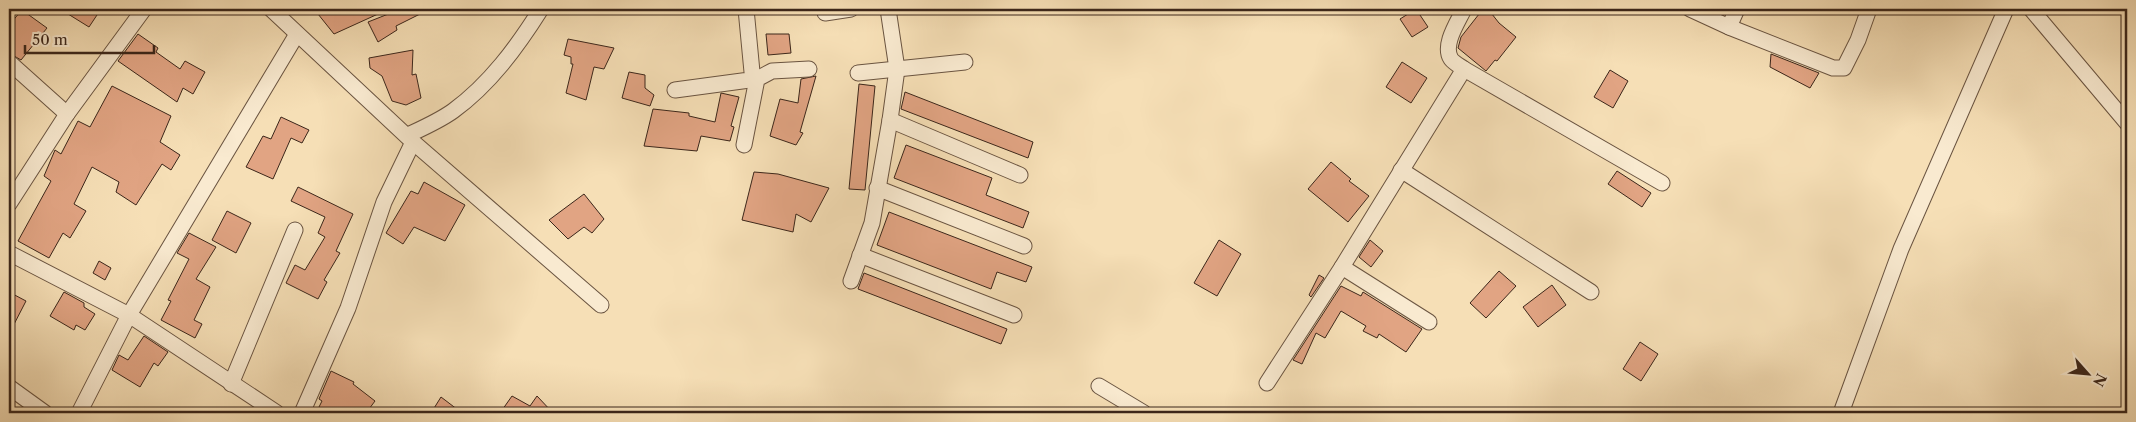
<svg xmlns="http://www.w3.org/2000/svg" width="2136" height="422" font-family="'Libre Caslon Text',serif">
<style>
.building{fill:#e1a483;stroke:#3b261a}
.lines{fill:none;stroke-linecap:round;stroke-linejoin:round}
.minor-casing{stroke:#6a5441;stroke-width:17}
.minor{stroke:#f9ead0;stroke-width:15}
</style>
<rect width="100%" height="100%" fill="#f6dfb6"/>
<filter id="stains"><feTurbulence type="fractalNoise" baseFrequency=".004" numOctaves="4"/><feColorMatrix values="0 0 0 0 .2 0 0 0 0 .09 0 0 0 0 .02 0 0 0 .5 -.17"/></filter>
<radialGradient id="worn" r=".72"><stop offset=".6" stop-color="#630" stop-opacity="0"/><stop offset="1" stop-color="#630" stop-opacity=".3"/></radialGradient>
<!-- building -->
<g class="building">
<path d="M60 9H101L89 27Z"/>
<path d="M314 9H389L334 34Z"/>
<path d="M401 9H430L396 26 397 30 378 42 368 22Z"/>
<path d="M1416 9 1428 27 1412 37 1400 19Z"/>
<path d="M1483 9H1488L1499 23 1516 37 1497 61 1495 60 1486 71 1458 48 1461 37Z"/>
<path d="M22 10 47 28 21 60 9 53V25Z"/>
<path d="M138 34 158 48 156 52 180 69 185 61 205 72 193 94 183 88 177 102 118 61Z"/>
<path d="M766 34H789L791 53 768 55Z"/>
<path d="M568 39 614 48 604 69 594 67 586 100 566 93 573 64H571V57L564 55Z"/>
<path d="M413 50 412 75 416 74 421 98 406 105 392 101 382 76 370 68 369 58Z"/>
<path d="M1771 54 1819 73 1810 88 1770 67Z"/>
<path d="M1402 62 1427 78 1411 103 1386 87Z"/>
<path d="M1610 70 1628 81 1613 108 1594 97Z"/>
<path d="M629 72 645 75V88L654 95 650 106 622 98Z"/>
<path d="M816 76 800 132 803 133 796 145 770 136 780 99 798 103 801 79Z"/>
<path d="M859 84 875 86 865 190 849 189Z"/>
<path d="M112 86 171 116 160 142 180 155 171 170 162 164 136 205 116 192 119 182 92 167 74 204 86 211 70 238 63 233 49 258 18 241 51 181 44 176 55 150 61 154 78 121 90 127Z"/>
<path d="M905 92 1033 142 1028 158 901 109Z"/>
<path d="M721 93 739 97 731 126 734 127 730 141 701 136 697 151 644 146 653 109 689 113V116L715 122Z"/>
<path d="M281 117 309 130 302 143 291 138 273 179 246 167 263 136 271 139Z"/>
<path d="M906 145 992 178 986 195 1029 212 1023 228 894 178Z"/>
<path d="M1331 162 1351 179 1349 181 1369 196 1348 222 1308 189Z"/>
<path d="M1617 171 1651 193 1642 207 1608 184Z"/>
<path d="M754 172 778 174 829 188 811 222 796 214 793 232 742 220Z"/>
<path d="M424 182 465 205 445 241 414 227 403 244 386 233 411 191 418 194Z"/>
<path d="M298 187 353 214 336 251 340 253 324 280 327 282 318 299 286 283 295 265 305 270 325 237 318 233 325 217 291 201Z"/>
<path d="M584 194 604 219 592 233 584 227 568 239 549 220Z"/>
<path d="M227 211 251 223 236 253 212 240Z"/>
<path d="M889 212 1032 267 1026 282 997 272 991 289 877 245Z"/>
<path d="M189 233 216 247 196 279 210 287 194 320 202 324 195 338 161 320 171 301 168 300 189 259 177 253Z"/>
<path d="M1219 240 1241 254 1217 296 1194 283Z"/>
<path d="M1370 240 1383 251 1371 267 1359 257Z"/>
<path d="M99 261 111 268 105 280 93 273Z"/>
<path d="M1499 271 1516 286 1486 318 1470 303Z"/>
<path d="M864 273 1007 329 1001 344 858 289Z"/>
<path d="M1319 275 1324 278 1311 297 1309 295Z"/>
<path d="M1552 285 1566 305 1538 327 1523 307Z"/>
<path d="M1341 286 1361 296 1363 292 1422 329 1406 352 1379 334 1377 338 1363 331 1366 326 1341 311 1325 338 1316 333 1302 364 1293 360Z"/>
<path d="M9 292 26 301 9 334Z"/>
<path d="M64 292 84 303V307L95 314 85 330 76 325 74 330 50 316Z"/>
<path d="M144 336 168 352 158 366 154 363 140 387 112 370 119 355 128 360Z"/>
<path d="M1640 342 1658 354 1641 381 1623 369Z"/>
<path d="M331 371 354 382 353 384 375 401 366 413H316L322 401 319 399Z"/>
<path d="M512 396 530 406 537 396 553 413H500Z"/>
<path d="M441 397 462 413H431Z"/>
</g>
<g class="lines">
<defs>
<g id="minor">
<path d="M271 9 413 142 601 305"/>
<path d="M1464 9C1458 22 1442 45 1451 59 1454 63 1460 66 1464 69L1662 183"/>
<path d="M1690 9 1729 27 1833 68H1844L1858 40 1869 9"/>
<path d="M2031 9 2127 123"/>
<path d="M825 13 851 9"/>
<path d="M1729 27 1737 9"/>
<path d="M9 62 67 114"/>
<path d="M858 73 965 62"/>
<path d="M675 90 757 79 752 72 746 9"/>
<path d="M890 120 1020 175"/>
<path d="M408 135C423 128 439 121 453 111 490 84 517 47 541 9"/>
<path d="M744 145 757 79 772 71 809 69"/>
<path d="M1401 170 1591 292"/>
<path d="M877 188 1024 246"/>
<path d="M9 204 67 114 144 9"/>
<path d="M9 253 129 315 277 413"/>
<path d="M860 255 1014 315"/>
<path d="M1342 267 1429 322"/>
<path d="M851 281 872 223 890 120 897 69 888 9"/>
<path d="M1267 383 1342 267 1464 69"/>
<path d="M231 384 295 230"/>
<path d="M1099 386 1144 413"/>
<path d="M9 387 45 413"/>
<path d="M79 413 129 315 297 34"/>
<path d="M302 413 348 308 384 202 413 142"/>
<path d="M1841 413 1901 249 2006 9"/>
</g>
</defs>
<!-- minor casing -->
<use href="#minor" class="minor-casing"/>
<!-- minor -->
<use href="#minor" class="minor"/>
</g>
<!-- margin -->
<rect width="2136" height="422" fill="none" stroke="#f6dfb6" stroke-width="30"/>
<rect x="10" y="10" width="2116" height="402" fill="none" stroke="#3b261a" stroke-width="2.5"/>
<rect x="15" y="15" width="2106" height="392" fill="none" stroke="#3b261a"/>
<!-- north arrow -->
<g transform="translate(2088 374) rotate(117)" stroke="#f9ead0" stroke-width="4" paint-order="stroke">
<path d="M0-4L9 19L0 12L-9 19Z" fill="#3b261a"/>
<text y="-8" font-size="14" font-weight="bold" text-anchor="middle" fill="#3b261a">N</text>
</g>
<!-- scale -->
<path d="M25 45v8h129v-8" fill="none" stroke="#3b261a" stroke-width="2.5"/>
<text x="32" y="45" font-size="15" fill="#3b261a" stroke="#f9ead0" stroke-width="4" paint-order="stroke">50 m</text>
<rect width="100%" height="100%" filter="url(#stains)"/>
<rect width="100%" height="100%" fill="url(#worn)"/>
</svg>
